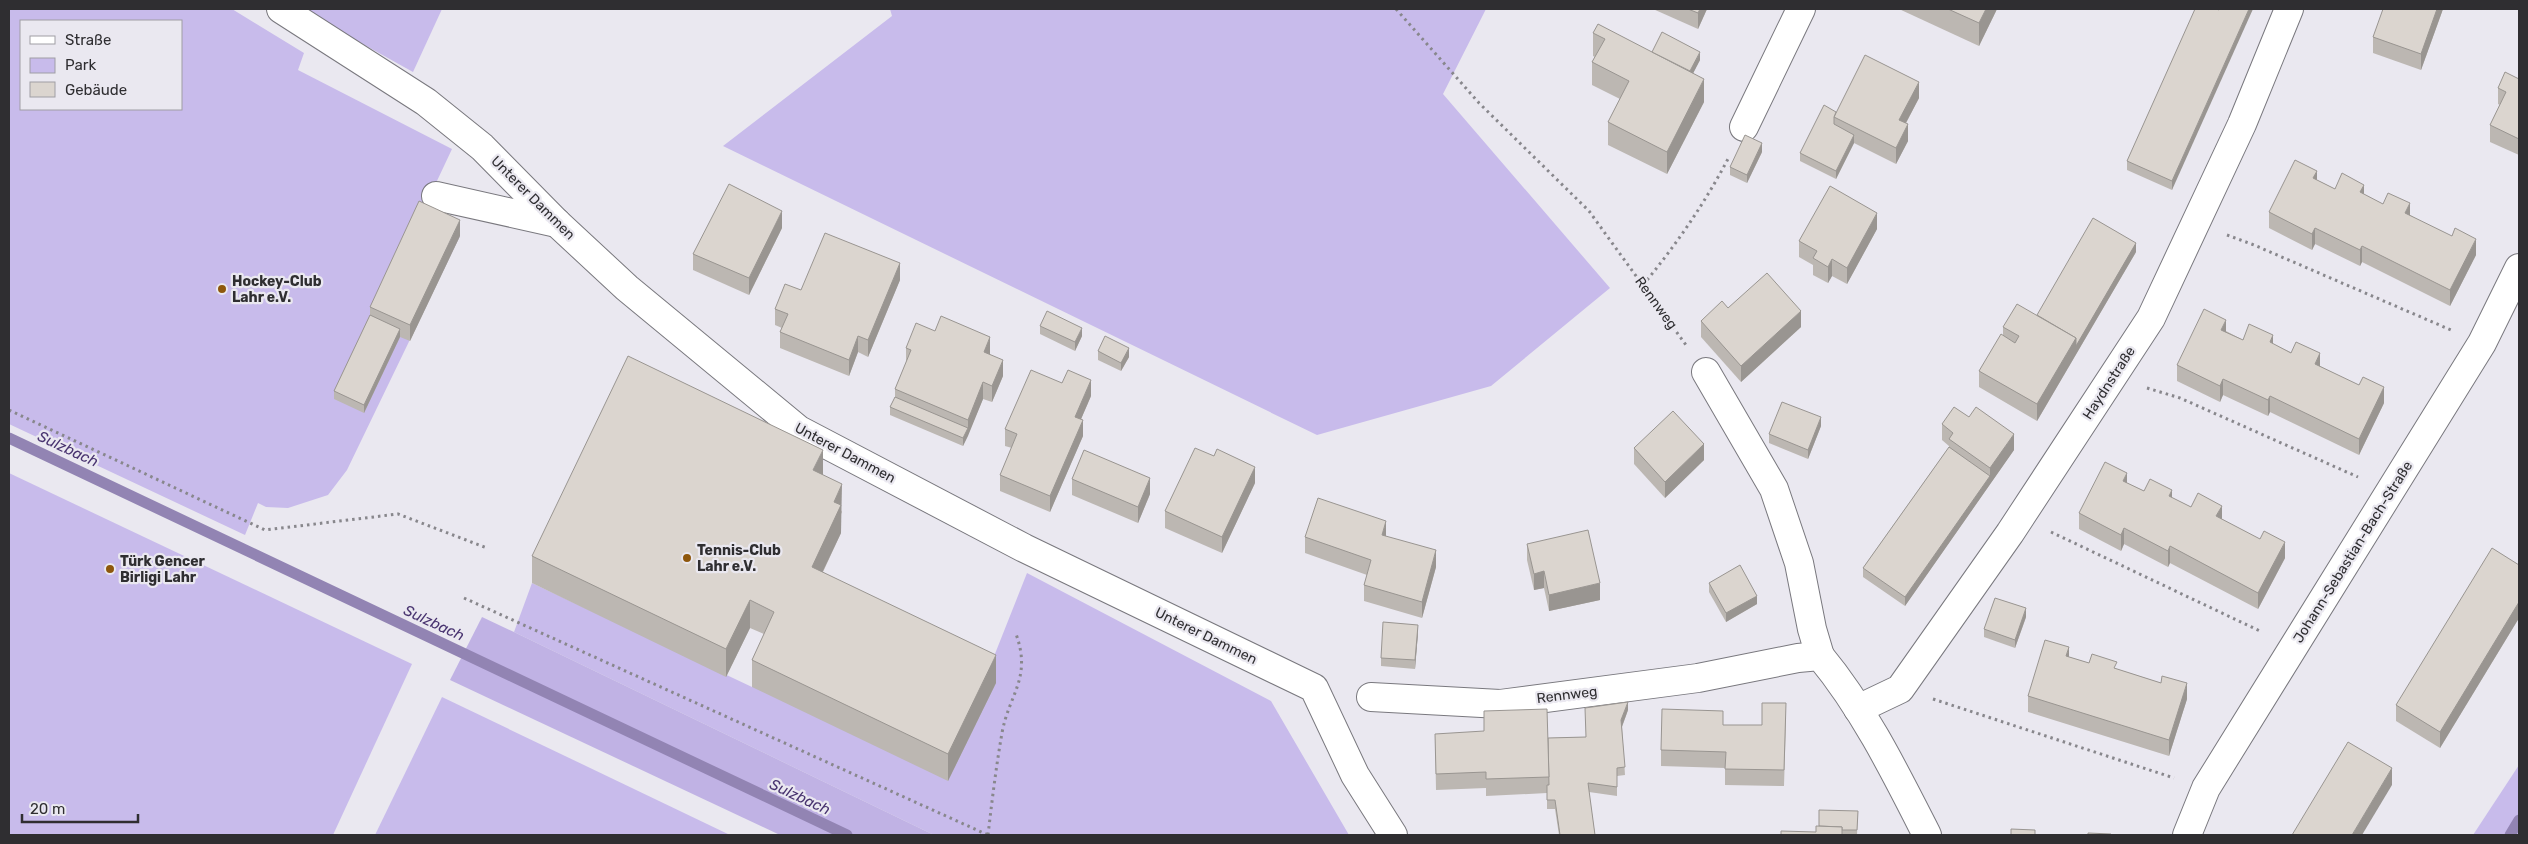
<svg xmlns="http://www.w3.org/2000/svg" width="2528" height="844" font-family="Rubik,sans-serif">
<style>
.green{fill:#c8bbeb;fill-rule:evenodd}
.forest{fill:#c0b2e4}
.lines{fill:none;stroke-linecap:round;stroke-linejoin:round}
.stream{stroke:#9284b3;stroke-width:11}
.minor-casing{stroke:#79787e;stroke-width:30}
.path{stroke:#88878c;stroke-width:3;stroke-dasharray:2.5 4;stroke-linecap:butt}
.minor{stroke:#fff;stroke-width:28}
.wall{fill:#bcb7b2}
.shaded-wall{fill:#999591}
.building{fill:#dbd5cf;stroke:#999591}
.poi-dot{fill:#8e570c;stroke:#eae8f0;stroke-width:2}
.labels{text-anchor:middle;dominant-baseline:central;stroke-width:4.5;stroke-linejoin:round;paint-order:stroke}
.street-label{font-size:14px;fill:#2f2e31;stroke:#eae8f0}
.poi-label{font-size:14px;font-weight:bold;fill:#2f2e31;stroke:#eae8f0;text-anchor:start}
.water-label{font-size:15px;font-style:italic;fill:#493470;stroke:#eae8f0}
</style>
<rect width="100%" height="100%" fill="#eae8f0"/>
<!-- green -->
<g class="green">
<path d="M9 9H232L304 53 298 70 452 149 420 217 460 236 347 470 328 495 288 508 266 507 258 503 245 535 9 424ZM21 21H181V109H21Z"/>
<path d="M300 9H442L413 72Z"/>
<path d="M890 9H1486L1443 94 1610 288 1491 386 1317 435 723 146 892 16Z"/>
<path d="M9 473 412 664 333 835H9Z"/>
<path d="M1027 573 1271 701 1349 835H934L514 632 532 583 752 687 985 679Z"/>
<path d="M442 697 730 835H375Z"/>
<path d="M2519 765V835H2473Z"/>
</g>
<!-- forest -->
<path class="forest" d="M482 617 514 632 934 835H780L450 680Z"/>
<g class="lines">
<!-- stream -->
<g class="stream">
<path d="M9 438 847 835"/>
<path d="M2510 835 2519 820"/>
</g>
<defs>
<g id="minor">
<path d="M281 9 426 102 482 147 557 223 627 288 799 430 1024 548 1314 688 1355 775 1393 835"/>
<path d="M1744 127 1801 9"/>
<path d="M436 196 557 223"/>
<path d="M1706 372 1774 489 1799 563 1812 629 1820 656"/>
<path d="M1371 697 1500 704 1698 678 1798 658 1820 656C1864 709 1896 774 1927 835"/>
<path d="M1858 709 1900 689 2010 533 2151 318 2242 124 2289 9"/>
<path d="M2187 835 2206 788 2482 343 2519 268"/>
</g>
</defs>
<!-- minor casing -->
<use href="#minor" class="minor-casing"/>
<!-- path -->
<g class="path">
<path d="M1396 9 1479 103 1589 211 1686 345"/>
<path d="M2227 235 2254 245 2451 330"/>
<path d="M1643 285C1676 245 1705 203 1729 157"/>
<path d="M2147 388 2180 398 2358 477"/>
<path d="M9 410 265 530 398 514 487 548"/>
<path d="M2051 532 2262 632"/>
<path d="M464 598 988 835"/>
<path d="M1933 699 2174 778"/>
<path d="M988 835C992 801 996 767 1002 733 1009 694 1032 678 1016 634"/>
</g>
<!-- minor -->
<use href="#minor" class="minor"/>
</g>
<!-- wall -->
<g class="wall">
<path d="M1653 9H1707L1698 29Z"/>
<path d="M1899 9H1997L1979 46Z"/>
<path d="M2443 9 2421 70 2373 53V37Z"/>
<path d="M2219 10 2172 190 2127 170V161Z"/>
<path d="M1593 33 1652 52 1700 60 1693 73 1704 102 1667 174 1608 145V122L1620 99 1592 85V62L1595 57 1593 56Z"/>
<path d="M2519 79V155L2490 142V125L2500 105 2498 104V88Z"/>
<path d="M1919 98 1906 123 1908 141 1896 164 1854 143 1836 179 1800 161V153L1836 112Z"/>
<path d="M1762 152 1747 183 1730 175V167Z"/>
<path d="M2317 180 2335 189 2364 195 2383 204 2410 215 2476 255 2450 306 2362 262 2360 266 2315 244 2312 250 2269 228V212Z"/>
<path d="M782 228 749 295 693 270V254Z"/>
<path d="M1877 229 1847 284 1832 276 1828 283 1813 275V265L1799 257V241Z"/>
<path d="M460 236 410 341 400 337 364 413 334 399V391L370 315V307Z"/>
<path d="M2136 252 2037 421 1979 387V371L2003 336V327L2037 315Z"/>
<path d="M900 280 868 357 858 352 849 376 780 348V332L782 328 775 325V309L801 290Z"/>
<path d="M1728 308 1801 327 1741 382 1701 337V321Z"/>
<path d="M1040 326 1082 336 1075 351 1040 334Z"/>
<path d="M2226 331 2243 340 2273 344 2320 366 2384 403 2359 455 2270 412 2268 416 2223 395 2220 402 2177 381V365Z"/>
<path d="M906 348 990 354 1003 376 992 402 983 399 963 446 890 415V407L895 397V389L906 363Z"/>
<path d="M1098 351 1129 357 1121 371 1098 360Z"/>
<path d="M1091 396 1081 419 1083 436 1050 512 1000 491V475L1012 448 1005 446V429Z"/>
<path d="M1942 424 2014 450 1905 606 1863 577V568L1949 447V446L1942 440Z"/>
<path d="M1821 426 1808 459 1769 443V434Z"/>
<path d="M1634 448 1704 460 1665 498 1634 464Z"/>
<path d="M823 475 842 512 841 514V533L823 572 996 683 948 781 752 687V660L764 634 750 628 726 677 532 583V556Z"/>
<path d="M1072 479 1150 494 1138 523 1072 495Z"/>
<path d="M1255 483 1222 553 1165 528V511Z"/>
<path d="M2127 483 2144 491 2172 498 2191 507 2222 519 2285 558 2258 609 2170 563 2168 567 2124 544 2121 551 2079 529V513Z"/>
<path d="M1386 536 1436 567 1422 618 1364 601V585L1367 575 1305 553V537Z"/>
<path d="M1527 544 1600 600 1549 611 1544 588 1534 590 1527 560Z"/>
<path d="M2519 565V618L2440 748 2396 721V705Z"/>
<path d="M1709 583 1757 604 1726 622 1709 592Z"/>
<path d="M2026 617 2015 648 1984 637V629Z"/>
<path d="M1418 633 1415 669 1381 666V658Z"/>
<path d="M2069 657 2089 663 2117 669 2161 683 2187 699 2169 756 2028 712V696Z"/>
<path d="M1628 710 1622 727 1625 775 1617 776V796L1589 792 1595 835H1559L1555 809H1547V793L1486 796V788L1436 790 1435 734 1548 738 1586 737Z"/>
<path d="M1786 719 1784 786 1725 785V768L1661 766V750L1723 725H1762Z"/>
<path d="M1858 811 1857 835H1781L1816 832 1819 826Z"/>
</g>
<!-- shaded-wall -->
<g class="shaded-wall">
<path d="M1700 9H1707L1698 29V13Z"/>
<path d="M1986 9H1997L1979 46V23Z"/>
<path d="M2249 9H2253L2172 190V181Z"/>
<path d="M2437 9H2443L2421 70V54Z"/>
<path d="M1700 52V60L1684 91V83Z"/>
<path d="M1704 79V102L1667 174V152Z"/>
<path d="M1919 82V98L1899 136V120Z"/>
<path d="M1908 124V141L1896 164V148Z"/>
<path d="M1854 135V143L1836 179V171Z"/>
<path d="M1762 143V152L1747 183V175Z"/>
<path d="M2317 171V187L2313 178Z"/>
<path d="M2364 185V201L2360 192Z"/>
<path d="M2410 203V219L2405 213Z"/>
<path d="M782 211V228L749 295V278Z"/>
<path d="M1877 213V229L1847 284V268Z"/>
<path d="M460 220V236L410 341V325Z"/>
<path d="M2315 228V244L2312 250V234Z"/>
<path d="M2476 239V255L2450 306V290Z"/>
<path d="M2136 243V252L2037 421V404L2076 338Z"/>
<path d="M2362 246V262L2360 266V250Z"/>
<path d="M1832 259V276L1828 283V267Z"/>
<path d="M900 263V280L868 357V340Z"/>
<path d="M1801 311V327L1741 382V366Z"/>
<path d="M2226 320V336L2221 330Z"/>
<path d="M1082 328V336L1075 351V342Z"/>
<path d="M400 329V337L364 413V405Z"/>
<path d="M2273 335V352L2270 342Z"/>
<path d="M858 336V352L849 376V360Z"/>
<path d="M990 337V354L984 368V352Z"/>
<path d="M1129 348V357L1121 371V363Z"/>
<path d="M2320 353V370L2315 364Z"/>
<path d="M1003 360V376L992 402V386Z"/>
<path d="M2223 379V395L2220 402V386Z"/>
<path d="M1091 380V396L1075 433V417Z"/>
<path d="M983 382V399L968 436V420Z"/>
<path d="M2384 387V403L2359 455V439Z"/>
<path d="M2270 396V412L2268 416V400Z"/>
<path d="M1821 417V426L1808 459V450Z"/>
<path d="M1083 420V436L1050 512V496Z"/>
<path d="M968 428V436L963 446V438Z"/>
<path d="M2014 434V450L1905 606V597L1990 476V468Z"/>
<path d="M1704 444V460L1665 498V482Z"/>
<path d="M823 450V477L813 470Z"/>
<path d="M1255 467V483L1222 553V537Z"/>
<path d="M2127 473V490L2123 481Z"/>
<path d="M1150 478V494L1138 523V507Z"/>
<path d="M842 484 841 533 812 594V567L834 502Z"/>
<path d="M2172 490V506L2169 496Z"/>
<path d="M2222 506V522L2216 516Z"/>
<path d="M1386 521V537L1382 535Z"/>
<path d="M2124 528V544L2121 551V535Z"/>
<path d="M2285 542V558L2258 609V593Z"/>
<path d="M2170 546V563L2168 567V551Z"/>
<path d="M1436 550V567L1422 618V602Z"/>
<path d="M1544 571V588L1534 590V574Z"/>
<path d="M1600 583V600L1549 611V595Z"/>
<path d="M1757 596V604L1726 622V613Z"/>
<path d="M750 600V628L726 677V649Z"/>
<path d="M2519 602V618L2440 748V732Z"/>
<path d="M2026 608V617L2015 648V640Z"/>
<path d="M1418 625V633L1415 669V660Z"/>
<path d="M2069 647V663L2066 656Z"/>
<path d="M996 655V683L948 781V754Z"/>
<path d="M2187 683V699L2169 756V740Z"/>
<path d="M1628 702V710L1621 729V720Z"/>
<path d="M2392 768V785L2362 835H2352Z"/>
</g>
<!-- building -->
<g class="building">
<path d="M1688 9H1700L1698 13Z"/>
<path d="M1948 9H1986L1979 23Z"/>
<path d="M2195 9H2217L2219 10 2220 9H2249L2172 181 2127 161Z"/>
<path d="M2383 9H2437L2421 54 2373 37Z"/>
<path d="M1598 24 1704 79 1667 152 1608 122 1629 81 1592 62 1605 39 1593 33Z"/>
<path d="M1662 32 1700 52 1690 71 1652 52Z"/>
<path d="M1865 55 1919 82 1899 120 1908 124 1896 148 1834 117Z"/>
<path d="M2505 72 2519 79V139L2490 125 2506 92 2498 88Z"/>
<path d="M1824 105 1836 112 1834 117V124L1854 135 1836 171 1800 153Z"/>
<path d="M1745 135 1762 143 1747 175 1730 167Z"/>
<path d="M2295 160 2317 171 2313 178 2335 189 2342 173 2364 185 2360 192 2383 204 2388 193 2410 203 2405 213 2452 236 2455 228 2476 239 2450 290 2362 246 2360 250 2315 228 2312 234 2269 212Z"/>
<path d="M729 184 782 211 749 278 693 254Z"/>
<path d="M1830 186 1877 213 1847 268 1832 259 1828 267 1813 258 1817 251 1799 241Z"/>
<path d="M419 201 460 220 410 325 370 307Z"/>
<path d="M2093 218 2136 243 2076 346V338L2037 315Z"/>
<path d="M825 233 900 263 868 340 858 336 849 360 780 332 788 314 775 309 785 284 801 290Z"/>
<path d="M1767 273 1801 311 1741 366 1701 321 1722 301 1728 308Z"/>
<path d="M2017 304 2076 338 2037 404 1979 371 2001 334 2015 343 2019 336 2003 327Z"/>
<path d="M2204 309 2226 320 2221 330 2243 340 2249 324 2273 335 2270 342 2291 353 2296 342 2320 353 2315 364 2359 385 2363 377 2384 387 2359 439 2270 396 2268 400 2223 379 2220 386 2177 365Z"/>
<path d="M1047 311 1082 328 1075 342 1040 326Z"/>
<path d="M370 315 400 329 364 405 334 391Z"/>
<path d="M941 316 990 337 984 352 1003 360 992 386 983 382 968 420 895 389 911 350 906 348 916 323 935 331Z"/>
<path d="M1105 336 1129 348 1121 363 1098 351Z"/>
<path d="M628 356 823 450 813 470 842 484 834 502 841 505 812 567 996 655 948 754 752 660 774 612 750 600 726 649 532 556Z"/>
<path d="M1031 370 1062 383 1068 370 1091 380 1075 417 1083 420 1050 496 1000 475 1017 434 1005 429Z"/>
<path d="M895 397 968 428 963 438 890 407Z"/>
<path d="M1782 402 1821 417 1808 450 1769 434Z"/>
<path d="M1954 407 1969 417 1976 407 2014 434 1990 468 1949 439 1953 433 1942 424Z"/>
<path d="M1673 411 1704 444 1665 482 1634 448Z"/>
<path d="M1949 447 1990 476 1905 597 1863 568Z"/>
<path d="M1195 448 1214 456 1217 449 1255 467 1222 537 1165 511Z"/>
<path d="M1084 450 1150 478 1138 507 1072 479Z"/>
<path d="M2105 462 2127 473 2123 481 2144 491 2150 479 2172 490 2169 496 2191 507 2198 493 2222 506 2216 516 2260 539 2264 531 2285 542 2258 593 2170 546 2168 551 2124 528 2121 535 2079 513Z"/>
<path d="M1318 498 1386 521 1382 535 1436 550 1422 602 1364 585 1371 560 1305 537Z"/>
<path d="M1588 530 1600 583 1549 595 1544 571 1534 574 1527 544Z"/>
<path d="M2492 548 2519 565V602L2440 732 2396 705Z"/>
<path d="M1740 565 1757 596 1726 613 1709 583Z"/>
<path d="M1995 598 2026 608 2015 640 1984 629Z"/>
<path d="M1383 622 1418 625 1415 660 1381 658Z"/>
<path d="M2045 640 2069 647 2066 656 2089 663 2092 654 2117 662 2114 668 2161 683 2162 676 2187 683 2169 740 2028 696Z"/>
<path d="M1628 702 1621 720 1625 767 1617 768V787L1588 783 1595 835H1560L1555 800H1547V785H1549L1548 738 1586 737 1585 708Z"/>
<path d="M1762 703H1786L1784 770 1725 769 1726 752 1661 750 1662 709 1723 711V725H1762Z"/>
<path d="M1547 709 1549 777 1486 779V772L1436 774 1435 734 1484 731V711Z"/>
<path d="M2348 742 2392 768 2352 835H2292Z"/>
<path d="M1819 810 1858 811 1857 830H1842V827L1819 826Z"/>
<path d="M1816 826 1842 827V835H1781V831L1816 832Z"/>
<path d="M2011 829 2035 830V835H2011Z"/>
<path d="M2088 833 2111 834V835H2088Z"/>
</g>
<!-- markers -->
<g class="poi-dot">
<circle cx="222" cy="289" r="5"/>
<circle cx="687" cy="558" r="5"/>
<circle cx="110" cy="569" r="5"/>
</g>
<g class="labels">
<!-- street labels -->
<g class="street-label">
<text transform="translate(533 198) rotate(45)">Unterer Dammen</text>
<text transform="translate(1656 303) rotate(54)">Rennweg</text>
<text transform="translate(2109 383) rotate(-57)">Haydnstraße</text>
<text transform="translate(845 453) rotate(28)">Unterer Dammen</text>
<text transform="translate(2353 552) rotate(-58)">Johann-Sebastian-Bach-Straße</text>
<text transform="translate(1206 636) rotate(26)">Unterer Dammen</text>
<text transform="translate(1567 695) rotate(-7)">Rennweg</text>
</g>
<!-- poi labels -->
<g class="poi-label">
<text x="232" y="281">Hockey-Club<tspan x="232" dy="16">Lahr e.V.</tspan></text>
<text x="697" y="550">Tennis-Club<tspan x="697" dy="16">Lahr e.V.</tspan></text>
<text x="120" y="561">Türk Gencer<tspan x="120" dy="16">Birligi Lahr</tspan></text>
</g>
<!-- water labels -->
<g class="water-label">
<text transform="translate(68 449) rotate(25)">Sulzbach</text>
<text transform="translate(434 623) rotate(25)">Sulzbach</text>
<text transform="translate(800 797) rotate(25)">Sulzbach</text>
</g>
</g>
<!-- border -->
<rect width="2528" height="844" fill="none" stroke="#2f2e31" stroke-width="20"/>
<!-- legend -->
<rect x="20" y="20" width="162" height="90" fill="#eae8f0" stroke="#9f9ea4"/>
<rect x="30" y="36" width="25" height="8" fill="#ffffff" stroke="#9f9ea4"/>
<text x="65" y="45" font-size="15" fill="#2f2e31">Straße</text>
<rect x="30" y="58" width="25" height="15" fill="#c8bbeb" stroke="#9f9ea4"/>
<text x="65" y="70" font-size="15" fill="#2f2e31">Park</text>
<rect x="30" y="82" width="25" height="15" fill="#dbd5cf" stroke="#9f9ea4"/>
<text x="65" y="95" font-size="15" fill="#2f2e31">Gebäude</text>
<!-- scale -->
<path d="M22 814v8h116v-8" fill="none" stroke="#2f2e31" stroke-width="2.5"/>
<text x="30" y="814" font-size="15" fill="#2f2e31" stroke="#eae8f0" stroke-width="4" paint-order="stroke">20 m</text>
</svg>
